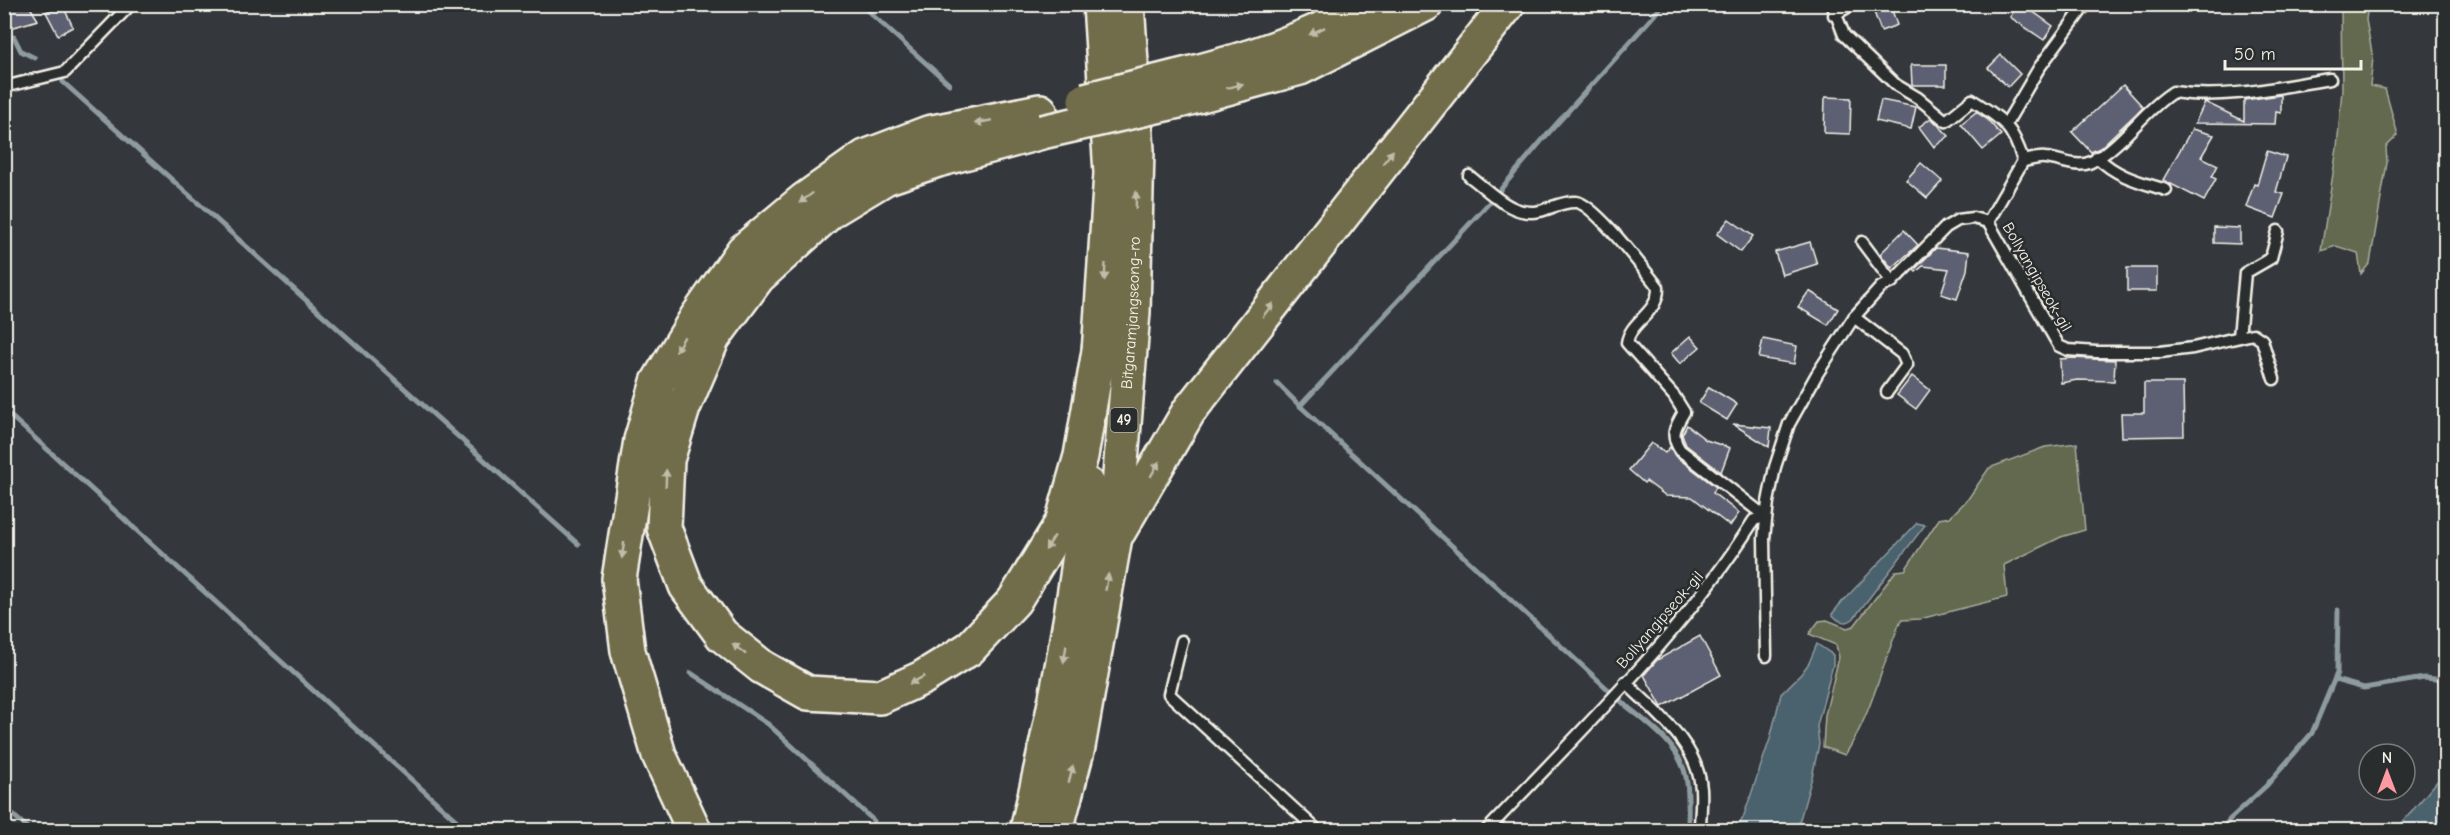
<svg xmlns="http://www.w3.org/2000/svg" width="2450" height="835" font-family="'Comic Neue',sans-serif">
<style>
.green{fill:#62694f;stroke:#abad9c;stroke-width:1.5}
.water{fill:#4a626e;stroke:#8e9b9f;stroke-width:1.5}
.lines{fill:none;stroke-linecap:round;stroke-linejoin:round}
.stream{stroke:#8e9b9f;stroke-width:5}
.building{fill:#5c6072;stroke:#f4f1e8;stroke-width:1.5}
.lane-casing{stroke:#f4f1e8;stroke-width:15}
.highway-casing{stroke:#f4f1e8;stroke-width:38}
.lane{stroke:#2a2d2e;stroke-width:10}
.highway{stroke:#716d4b;stroke-width:33}
.highway-bridge-casing{stroke:#f4f1e8;stroke-width:38;stroke-linecap:butt}
.highway-bridge{stroke:#716d4b;stroke-width:33}
.oneway{fill:#c0bca9}
.labels{text-anchor:middle;dominant-baseline:central;stroke-width:5;stroke-linejoin:round;paint-order:stroke}
.shield{fill:#2a2d2e;stroke:#b7b6b0;stroke-width:1.5}
.shield-label{font-size:15px;font-weight:bold;fill:#f4f1e8}
.street-label{font-size:16px;fill:#f4f1e8;stroke:#2a2d2e}
</style>
<rect width="100%" height="100%" fill="#34373c"/>
<filter id="ink" filterUnits="userSpaceOnUse"><feTurbulence type="fractalNoise" baseFrequency=".0167" numOctaves="2"/><feDisplacementMap in="SourceGraphic" scale="12" xChannelSelector="R" yChannelSelector="G"/><feConvolveMatrix kernelMatrix="1 2 1 2 8 2 1 2 1" color-interpolation-filters="sRGB"/></filter>
<g filter="url(#ink)">
<!-- green -->
<g class="green">
<path d="M2341 5H2368L2366 20 2373 58 2370 86 2385 89 2398 135 2386 147 2387 163 2370 263 2361 274 2358 253 2336 246 2321 251 2337 148 2342 90Z"/>
<path d="M2077 443 2085 530 2061 537 2004 565 2007 597 1920 619 1901 620C1882 664 1872 714 1845 755L1823 747 1825 715 1839 657 1836 645 1809 634 1819 621 1827 620 1847 628 1854 626 1896 571 1905 570 1939 519 1950 517 1968 499 1989 468 2045 447Z"/>
</g>
<!-- water -->
<g class="water">
<path d="M1917 523 1925 525 1854 618C1847 625 1838 622 1832 614L1841 603Z"/>
<path d="M1817 644 1833 655V665L1817 726 1819 744 1812 777 1797 830H1736L1743 818 1770 739 1781 694 1801 674 1809 663Z"/>
<path d="M2445 770V830H2396L2445 772Z"/>
</g>
<g class="lines">
<!-- stream -->
<g class="stream">
<path d="M860 4 949 84"/>
<path d="M1664 4 1544 138 1489 203 1300 406 1624 704C1650 725 1683 747 1687 783 1689 798 1688 815 1688 830"/>
<path d="M14 37 21 51 35 58"/>
<path d="M63 82 578 544"/>
<path d="M1277 383 1300 406"/>
<path d="M4 410 467 830"/>
<path d="M691 673 768 724 874 821"/>
<path d="M2335 680 2364 688 2424 678 2446 680"/>
<path d="M4 807 30 830"/>
<path d="M2222 830 2229 820 2266 786 2312 733 2337 673 2338 610"/>
</g>
</g>
<!-- building -->
<g class="building">
<path d="M18 4 30 7 38 20 4 30V8Z"/>
<path d="M62 4 73 27 58 35 46 12Z"/>
<path d="M1871 4H1890L1897 25 1881 31Z"/>
<path d="M2018 4H2022L2053 26 2044 40 2010 17Z"/>
<path d="M2001 55 2020 74 2008 87 1988 68Z"/>
<path d="M1911 65H1946V85H1912Z"/>
<path d="M2123 85 2143 107 2100 148 2091 152 2072 132Z"/>
<path d="M2281 95V113L2276 112 2275 124 2195 123 2205 102 2244 121V100Z"/>
<path d="M1825 97 1851 98 1850 134 1824 133Z"/>
<path d="M1881 100 1916 107 1911 129 1876 121Z"/>
<path d="M1976 112 1988 120 2001 135 1983 150 1961 124Z"/>
<path d="M1931 118 1949 136 1934 147 1919 127Z"/>
<path d="M2192 129 2214 135 2201 157 2218 165 2212 177 2216 179 2204 201 2163 180Z"/>
<path d="M2267 151 2286 157 2276 192 2284 194 2275 218 2246 207 2254 184 2257 185Z"/>
<path d="M1921 163 1942 181 1927 198 1906 180Z"/>
<path d="M1729 219 1753 236 1741 252 1717 234Z"/>
<path d="M2214 227 2240 228V244L2214 243Z"/>
<path d="M1904 230 1918 245 1892 268 1880 254Z"/>
<path d="M1810 242 1817 264 1782 275 1775 252Z"/>
<path d="M1936 248 1969 252 1967 270 1957 299 1941 294 1949 269 1923 266 1916 272 1914 270Z"/>
<rect x="2127" y="268" width="30" height="23"/>
<path d="M1809 291 1838 309 1828 325 1798 307Z"/>
<path d="M1690 336 1700 347 1680 364 1671 353Z"/>
<path d="M1763 339 1797 346 1794 364 1759 358Z"/>
<path d="M2073 358 2115 360 2114 381 2077 380 2061 383 2060 359Z"/>
<path d="M1912 376 1930 390 1916 409 1897 395Z"/>
<path d="M2144 383H2183L2184 436 2122 437 2121 413H2144Z"/>
<path d="M1709 387 1737 404 1727 420 1699 403Z"/>
<path d="M1733 424 1771 428 1769 447Z"/>
<path d="M1687 425 1706 440 1730 448 1721 472 1686 445 1682 435Z"/>
<path d="M1651 443 1665 453 1670 447 1675 456 1716 487 1713 493 1739 513 1730 526 1692 497 1666 496 1646 481 1644 483 1629 470Z"/>
<path d="M1700 636 1721 675 1662 707 1644 675 1657 660Z"/>
</g>
<g class="lines">
<defs>
<g id="lane">
<path d="M1834 15 1853 4"/>
<path d="M4 87 65 72 131 4"/>
<path d="M2006 124 2039 68 2086 4"/>
<path d="M2097 157C2117 177 2140 182 2166 190"/>
<path d="M2023 161C2030 160 2038 157 2045 158 2060 159 2077 169 2091 162 2121 147 2144 110 2173 92 2225 100 2278 87 2330 79"/>
<path d="M1469 176C1490 191 1512 218 1540 211 1552 208 1563 201 1576 202 1595 204 1644 270 1658 287 1659 314 1630 320 1627 343L1674 396 1684 412C1675 427 1670 435 1680 450L1766 517 1754 520C1681 636 1580 731 1487 830"/>
<path d="M1988 222 2059 346 2068 350 2096 352H2160L2193 348 2253 334 2262 340 2274 379"/>
<path d="M1862 242 1892 282"/>
<path d="M1854 317 1902 354 1907 365 1887 392"/>
<path d="M2239 337 2245 273 2271 258 2278 231"/>
<path d="M1182 641 1169 694 1317 830"/>
<path d="M1766 656 1764 539 1768 502 1775 467 1789 424 1817 374 1854 317 1881 287 1892 282 1946 227 1958 220 1973 218 1988 222 2023 161C2013 126 2002 119 1972 100L1946 121 1918 98 1896 85 1844 35 1832 4"/>
<path d="M1625 682C1655 712 1698 743 1701 789 1702 803 1700 817 1700 830"/>
</g>
<g id="highway">
<path d="M1176 77C1243 61 1309 40 1369 4"/>
<path d="M1179 101 1300 68 1426 4"/>
<path d="M1042 132 938 160 885 178 832 210 758 277 713 338 683 408 667 460 664 528 686 586 722 635 762 667 808 693 880 697 922 678 969 649 1014 601 1062 523 1081 456 1100 345"/>
<path d="M1098 368 1111 173 1100 4"/>
<path d="M1119 531 1189 411 1508 4"/>
<path d="M694 830 659 755 628 651 619 579 641 440 658 382 697 317 743 251 804 200 865 157 928 133 1040 111"/>
<path d="M1027 830C1054 716 1077 602 1088 485"/>
<path id="s1" d="M1056 830 1078 747 1115 537 1133 312 1137 150 1127 4"/>
</g>
</defs>
<!-- lane casing -->
<use href="#lane" class="lane-casing"/>
<!-- highway casing -->
<use href="#highway" class="highway-casing"/>
<!-- lane -->
<use href="#lane" class="lane"/>
<!-- highway -->
<use href="#highway" class="highway"/>
<defs>
<g id="highway-bridge">
<path d="M1085 100 1176 77"/>
<path d="M1042 132 1179 101"/>
</g>
</defs>
<!-- highway-bridge casing -->
<use href="#highway-bridge" class="highway-bridge-casing"/>
<!-- highway-bridge -->
<use href="#highway-bridge" class="highway-bridge"/>
</g>
<!-- one-way arrows -->
<defs><path id="oneway-solid" d="M-6-.8H1V-3.2L6.5 0L1 3.2V.8H-6Z" transform="scale(1.5)"/></defs>
<g class="oneway">
<use href="#oneway-solid" transform="translate(1317 31) rotate(154)"/>
<use href="#oneway-solid" transform="translate(1235 86) rotate(-15)"/>
<use href="#oneway-solid" transform="translate(983 122) rotate(169)"/>
<use href="#oneway-solid" transform="translate(1388 157) rotate(-52)"/>
<use href="#oneway-solid" transform="translate(806 198) rotate(143)"/>
<use href="#oneway-solid" transform="translate(1136 200) rotate(-88)"/>
<use href="#oneway-solid" transform="translate(1105 272) rotate(93)"/>
<use href="#oneway-solid" transform="translate(1268 310) rotate(-52)"/>
<use href="#oneway-solid" transform="translate(680 344) rotate(121)"/>
<use href="#oneway-solid" transform="translate(1155 469) rotate(-60)"/>
<use href="#oneway-solid" transform="translate(666 478) rotate(-88)"/>
<use href="#oneway-solid" transform="translate(1050 543) rotate(122)"/>
<use href="#oneway-solid" transform="translate(623 550) rotate(98)"/>
<use href="#oneway-solid" transform="translate(1107 582) rotate(-80)"/>
<use href="#oneway-solid" transform="translate(739 649) rotate(-142)"/>
<use href="#oneway-solid" transform="translate(1065 654) rotate(99)"/>
<use href="#oneway-solid" transform="translate(917 680) rotate(153)"/>
<use href="#oneway-solid" transform="translate(1071 774) rotate(-75)"/>
</g>
</g>
<g class="labels">
<!-- shield labels -->
<rect class="shield" x="1110.5" y="408" width="27" height="24" rx="4.5"/>
<g class="shield-label">
<text x="1124" y="420">49</text>
</g>
<!-- street labels -->
<g class="street-label">
<text transform="translate(2037 277) rotate(60)">Bollyangipseok-gil</text>
<text stroke="none"><textPath href="#s1" startOffset="524">Bitgaramjangseong-ro</textPath></text>
<text transform="translate(1660 620) rotate(-49)">Bollyangipseok-gil</text>
</g>
</g>
<!-- margin -->
<rect width="2450" height="835" fill="none" stroke="#2a2d2e" stroke-width="24"/>
<rect x="12" y="12" width="2426" height="811" fill="none" stroke="#f4f1e8" stroke-width="2" filter="url(#ink)"/>
<!-- north arrow -->
<g transform="translate(2387 772)"><circle r="28" fill="#2a2d2e" stroke="#7b7b78" stroke-width="1.5"/>
<path d="M0-4.5L10 22L0 15L-10 22Z" fill="#ff9aa2"/>
<text y="-9" font-size="16" font-weight="bold" text-anchor="middle" fill="#f4f1e8">N</text>
</g>
<!-- scale -->
<path d="M2225 60v9h136v-9" fill="none" stroke="#f4f1e8" stroke-width="3"/>
<text x="2234" y="60" font-size="18" fill="#f4f1e8" stroke="#2a2d2e" stroke-width="4.5" paint-order="stroke">50 m</text>
</svg>
